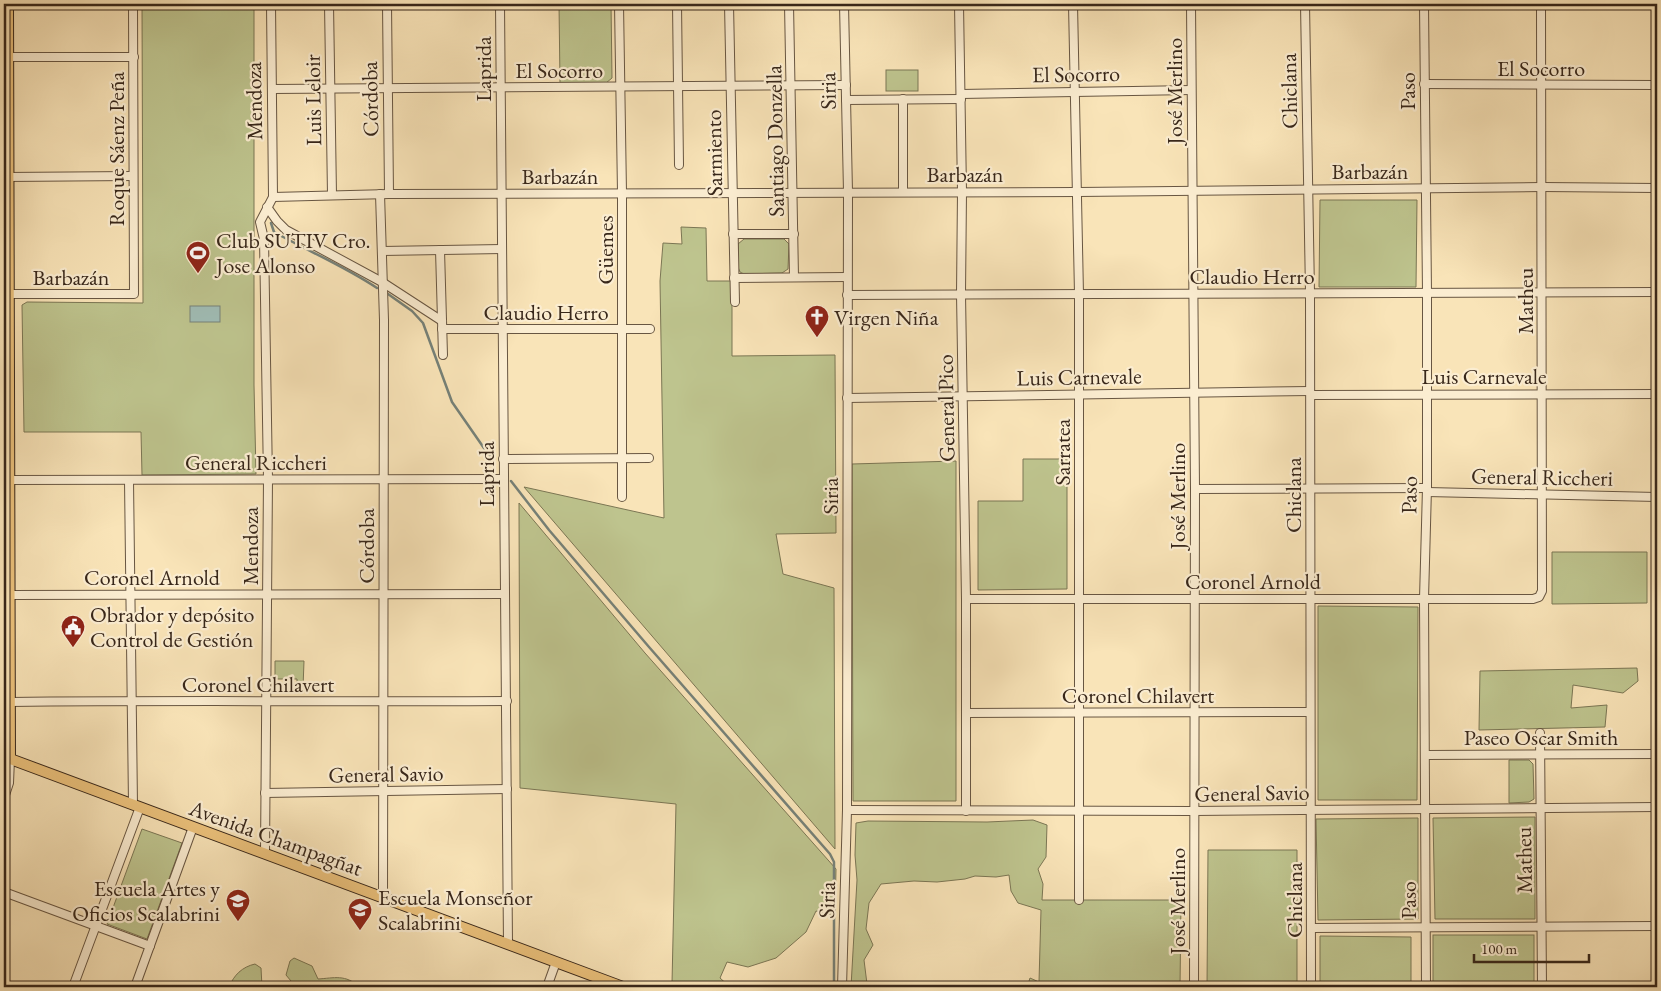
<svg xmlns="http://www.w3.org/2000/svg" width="1661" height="991" font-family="'EB Garamond',serif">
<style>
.green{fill:#bec48e;stroke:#7b7654}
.water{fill:#a0bdb6;stroke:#768178}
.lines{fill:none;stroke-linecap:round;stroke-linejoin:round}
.stream{stroke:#768178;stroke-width:2.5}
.minor-casing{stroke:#685642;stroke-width:10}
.major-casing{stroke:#38271a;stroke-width:12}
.minor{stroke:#fbedd1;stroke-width:8}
.major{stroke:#ecc27c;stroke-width:10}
.labels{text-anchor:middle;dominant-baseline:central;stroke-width:4.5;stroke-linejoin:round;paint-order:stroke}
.street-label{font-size:22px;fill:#38271a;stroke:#fbedd1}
.poi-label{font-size:22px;fill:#38271a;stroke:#fbedd1;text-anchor:start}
</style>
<rect width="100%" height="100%" fill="#f9e4b8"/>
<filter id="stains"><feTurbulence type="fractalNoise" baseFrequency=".004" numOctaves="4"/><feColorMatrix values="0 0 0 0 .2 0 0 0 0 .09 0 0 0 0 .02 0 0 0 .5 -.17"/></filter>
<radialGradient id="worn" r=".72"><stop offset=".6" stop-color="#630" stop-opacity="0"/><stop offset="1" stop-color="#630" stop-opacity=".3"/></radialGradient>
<!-- green -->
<g class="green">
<path d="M142 4H254V385L256 474 142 475 141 432H24L22 305 27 302 143 303Z"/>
<path d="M559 4H611L612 78 606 83H560Z"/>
<rect x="886" y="70" width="32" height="21"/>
<path d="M1320 200H1417L1416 287H1319Z"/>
<path d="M681 227 706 228 707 281H732V356L835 355 836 533 776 534 783 574 834 588 835 849 524 487 664 518 660 281 663 243 682 244Z"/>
<path d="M744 239H784L789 244 788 269 782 273 744 274 740 272 738 267V244Z"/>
<path d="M1023 459H1067V589L978 590V501H1023Z"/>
<path d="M956 461V801H853L852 464Z"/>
<path d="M519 503 645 653 836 869 835 916 816 911 806 932 776 958 748 967 727 962 720 978 730 987H684L672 983 676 804 520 788Z"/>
<path d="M1552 552H1647V603L1552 604Z"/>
<path d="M1318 606 1418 607 1417 800H1318Z"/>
<path d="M275 661H304L303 688H297V679H275Z"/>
<path d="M1637 668 1638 681 1623 693 1573 685 1571 708 1607 705 1605 727 1479 730 1480 671Z"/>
<path d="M1509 760H1529L1533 764 1534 799 1529 802 1509 803Z"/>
<path d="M1535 817V919H1435L1433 818Z"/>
<path d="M1418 818V919L1318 920 1316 819Z"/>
<path d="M1033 820 1047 825 1046 857 1038 869 1043 884 1042 900H1181L1180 987H1027L1030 978 1039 982 1041 910 1018 903 1011 891 1009 875 996 877 975 876 965 879 937 882 914 881 881 884 869 903 866 929 873 945 864 960 867 984 869 987H851L857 880 855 855 856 823 868 821 987 822Z"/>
<path d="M142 829 182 843 147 939 107 924Z"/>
<path d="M1208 850H1297V987H1207Z"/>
<rect x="1433" y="935" width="101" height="52"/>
<path d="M1320 936 1411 937V987H1320Z"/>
<path d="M294 958 312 966 318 979C334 978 346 974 359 987H296L286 975 290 961Z"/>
<path d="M255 964 261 968 262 987H229C234 975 242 967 255 964Z"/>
</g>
<!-- water -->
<rect class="water" x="190" y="306" width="30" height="16"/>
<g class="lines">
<!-- stream -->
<g class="stream">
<path d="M271 223 274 232C308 251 344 266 377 288"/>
<path d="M388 294 412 311 423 323 452 402 486 451 493 458"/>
<path d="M511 481 549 530 649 647 830 854 834 862V987"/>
</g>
<defs>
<g id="minor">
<path d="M271 4 273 197"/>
<path d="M329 4 332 195"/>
<path d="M387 4 389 194"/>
<path d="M500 4 508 944"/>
<path d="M619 4 622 193V497"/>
<path d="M677 4 679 165"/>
<path d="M729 4 735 302"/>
<path d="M789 4 794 277"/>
<path d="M959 4 962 192 961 294 966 599V811"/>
<path d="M1073 4 1079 294V900"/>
<path d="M1191 4 1195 489 1194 987"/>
<path d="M1305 4 1310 293 1311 987"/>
<path d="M1424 4 1427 293V488L1424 599 1426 987"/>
<path d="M4 57H134"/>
<path d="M1424 84 1657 85"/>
<path d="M272 89 846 85"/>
<path d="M961 94 1191 90"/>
<path d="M846 100 961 99"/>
<path d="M5 177 133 176"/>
<path d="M903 191V99"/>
<path d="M380 194 384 320 383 897"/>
<path d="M273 197 389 194 1078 192 1542 187 1657 188"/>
<path d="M267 207 277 221 286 230 382 282 442 321"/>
<path d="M733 234H794"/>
<path d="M440 250 443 355"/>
<path d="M382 251 502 249"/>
<path d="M734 278 847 277"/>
<path d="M4 294H134L133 4"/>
<path d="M847 295 1657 292"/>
<path d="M442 329H650"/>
<path d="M1311 395 1657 394"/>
<path d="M847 398 1310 391"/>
<path d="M503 459 649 458"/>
<path d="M9 480 503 479"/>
<path d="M129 480 133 805"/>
<path d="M1195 489 1427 488"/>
<path d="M1427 492 1657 497"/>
<path d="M9 595 505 594"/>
<path d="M966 599H1533L1539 597 1542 591 1541 4"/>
<path d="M10 702C175 700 341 702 507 701"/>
<path d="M966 713 1310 712"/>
<path d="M1540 733 1542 987"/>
<path d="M1426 755 1657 754"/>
<path d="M265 793 507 789"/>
<path d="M4 798 9 783 10 759"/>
<path d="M847 810 1194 811 1657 807"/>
<path d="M265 853 268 479 264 239 260 222 273 197"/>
<path d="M4 892 150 946"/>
<path d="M1311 928 1657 926"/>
<path d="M73 987 140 807"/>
<path d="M135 987 193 827"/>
<path d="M547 987 556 962"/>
<path d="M842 987 847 810 848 192 844 4"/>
</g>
<g id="major">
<path d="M8 4 10 759"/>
<path d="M5 757 623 987"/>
</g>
</defs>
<!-- minor casing -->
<use href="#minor" class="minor-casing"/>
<!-- major casing -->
<use href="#major" class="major-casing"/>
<!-- minor -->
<use href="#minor" class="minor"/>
<!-- major -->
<use href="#major" class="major"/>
</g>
<!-- icons -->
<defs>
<symbol id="stadium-pin" viewBox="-11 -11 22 30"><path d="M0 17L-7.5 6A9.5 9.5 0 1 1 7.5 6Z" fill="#8f2418" stroke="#fbedd1"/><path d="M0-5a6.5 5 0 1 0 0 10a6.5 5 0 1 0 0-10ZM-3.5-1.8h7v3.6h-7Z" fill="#fff"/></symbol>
<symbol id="church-pin" viewBox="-11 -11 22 30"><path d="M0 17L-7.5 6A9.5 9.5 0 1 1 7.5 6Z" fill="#8f2418" stroke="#fbedd1"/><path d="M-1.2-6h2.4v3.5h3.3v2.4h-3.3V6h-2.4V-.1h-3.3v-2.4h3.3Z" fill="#fff"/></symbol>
<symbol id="civic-pin" viewBox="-11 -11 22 30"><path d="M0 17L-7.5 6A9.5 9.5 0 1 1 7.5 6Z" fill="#8f2418" stroke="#fbedd1"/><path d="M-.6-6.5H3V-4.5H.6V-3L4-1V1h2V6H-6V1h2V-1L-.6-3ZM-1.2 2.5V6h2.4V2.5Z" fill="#fff"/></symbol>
<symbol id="school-pin" viewBox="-11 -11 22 30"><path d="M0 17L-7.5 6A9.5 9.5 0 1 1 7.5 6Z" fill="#8f2418" stroke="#fbedd1"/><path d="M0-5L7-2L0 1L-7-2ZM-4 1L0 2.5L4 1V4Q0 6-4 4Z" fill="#fff"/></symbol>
</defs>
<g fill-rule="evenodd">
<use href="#stadium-pin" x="184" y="239" width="28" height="38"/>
<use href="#church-pin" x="803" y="303" width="28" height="38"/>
<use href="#civic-pin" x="59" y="613" width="28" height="38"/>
<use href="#school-pin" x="224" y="887" width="28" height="38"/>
<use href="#school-pin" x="346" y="896" width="28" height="38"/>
</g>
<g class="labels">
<!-- street labels -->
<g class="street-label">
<text x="1541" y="68">El Socorro</text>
<text transform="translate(483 69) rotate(-90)">Laprida</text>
<text x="559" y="70">El Socorro</text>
<text transform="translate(1076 74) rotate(-1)">El Socorro</text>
<text transform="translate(828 91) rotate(-91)">Siria</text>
<text transform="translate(1174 91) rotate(-90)">José Merlino</text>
<text transform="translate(1289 91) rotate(-91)">Chiclana</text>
<text transform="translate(1407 91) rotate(-90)">Paso</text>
<text transform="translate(370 99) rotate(-91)">Córdoba</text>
<text transform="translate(313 100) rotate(-91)">Luis Leloir</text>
<text transform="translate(254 101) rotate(-91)">Mendoza</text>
<text transform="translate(775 141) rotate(-91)">Santiago Donzella</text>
<text transform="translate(116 149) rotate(-90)">Roque Sáenz Peña</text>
<text transform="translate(714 153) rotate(-91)">Sarmiento</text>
<text x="1370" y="171">Barbazán</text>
<text x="965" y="174">Barbazán</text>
<text x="560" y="176">Barbazán</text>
<text transform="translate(605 250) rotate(-90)">Güemes</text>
<text x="1252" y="276">Claudio Herro</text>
<text x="71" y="277">Barbazán</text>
<text transform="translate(1525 301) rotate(-90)">Matheu</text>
<text x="546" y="312">Claudio Herro</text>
<text x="1484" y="376">Luis Carnevale</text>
<text transform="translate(1079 377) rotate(-1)">Luis Carnevale</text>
<text transform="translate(946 408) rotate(-91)">General Pico</text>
<text transform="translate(1062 452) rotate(-90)">Sarratea</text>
<text x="256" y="462">General Riccheri</text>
<text transform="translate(486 474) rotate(-90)">Laprida</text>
<text transform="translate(1542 477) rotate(1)">General Riccheri</text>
<text transform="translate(1293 495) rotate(-90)">Chiclana</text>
<text transform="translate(1409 495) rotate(-89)">Paso</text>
<text transform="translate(830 496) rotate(-90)">Siria</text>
<text transform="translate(1177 496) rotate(-90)">José Merlino</text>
<text transform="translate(250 546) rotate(-90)">Mendoza</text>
<text transform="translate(366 546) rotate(-90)">Córdoba</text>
<text x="152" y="577">Coronel Arnold</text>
<text x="1253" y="581">Coronel Arnold</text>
<text x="258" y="684">Coronel Chilavert</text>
<text x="1138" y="695">Coronel Chilavert</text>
<text x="1541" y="737">Paseo Oscar Smith</text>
<text transform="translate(386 774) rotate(-1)">General Savio</text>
<text transform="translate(1252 793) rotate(-1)">General Savio</text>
<text transform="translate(276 838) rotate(20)">Avenida Champagñat</text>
<text transform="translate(1524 860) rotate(-91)">Matheu</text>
<text transform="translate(827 900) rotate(-88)">Siria</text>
<text transform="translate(1294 900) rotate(-90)">Chiclana</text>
<text transform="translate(1408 900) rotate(-90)">Paso</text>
<text transform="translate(1177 901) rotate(-90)">José Merlino</text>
</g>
<!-- poi labels -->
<g class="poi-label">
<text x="216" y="240">Club SUTIV Cro.<tspan x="216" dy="25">Jose Alonso</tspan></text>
<text x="834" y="317">Virgen Niña</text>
<text x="90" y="614">Obrador y depósito<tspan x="90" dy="25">Control de Gestión</tspan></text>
<text x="220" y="888" text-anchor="end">Escuela Artes y<tspan x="220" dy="25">Oficios Scalabrini</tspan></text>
<text x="378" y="897">Escuela Monseñor<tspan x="378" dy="25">Scalabrini</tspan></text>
</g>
</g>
<!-- margin -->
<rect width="1661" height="991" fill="none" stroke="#f9e4b8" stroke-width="20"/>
<rect x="5" y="5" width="1651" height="981" fill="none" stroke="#38271a" stroke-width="2.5"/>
<rect x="10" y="10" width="1641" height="971" fill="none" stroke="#38271a"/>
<!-- scale -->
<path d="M1474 954v8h115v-8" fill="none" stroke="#38271a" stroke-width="2.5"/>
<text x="1481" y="954" font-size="15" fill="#38271a" stroke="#fbedd1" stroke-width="4" paint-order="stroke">100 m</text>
<rect width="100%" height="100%" filter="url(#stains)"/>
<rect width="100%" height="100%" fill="url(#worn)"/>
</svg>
